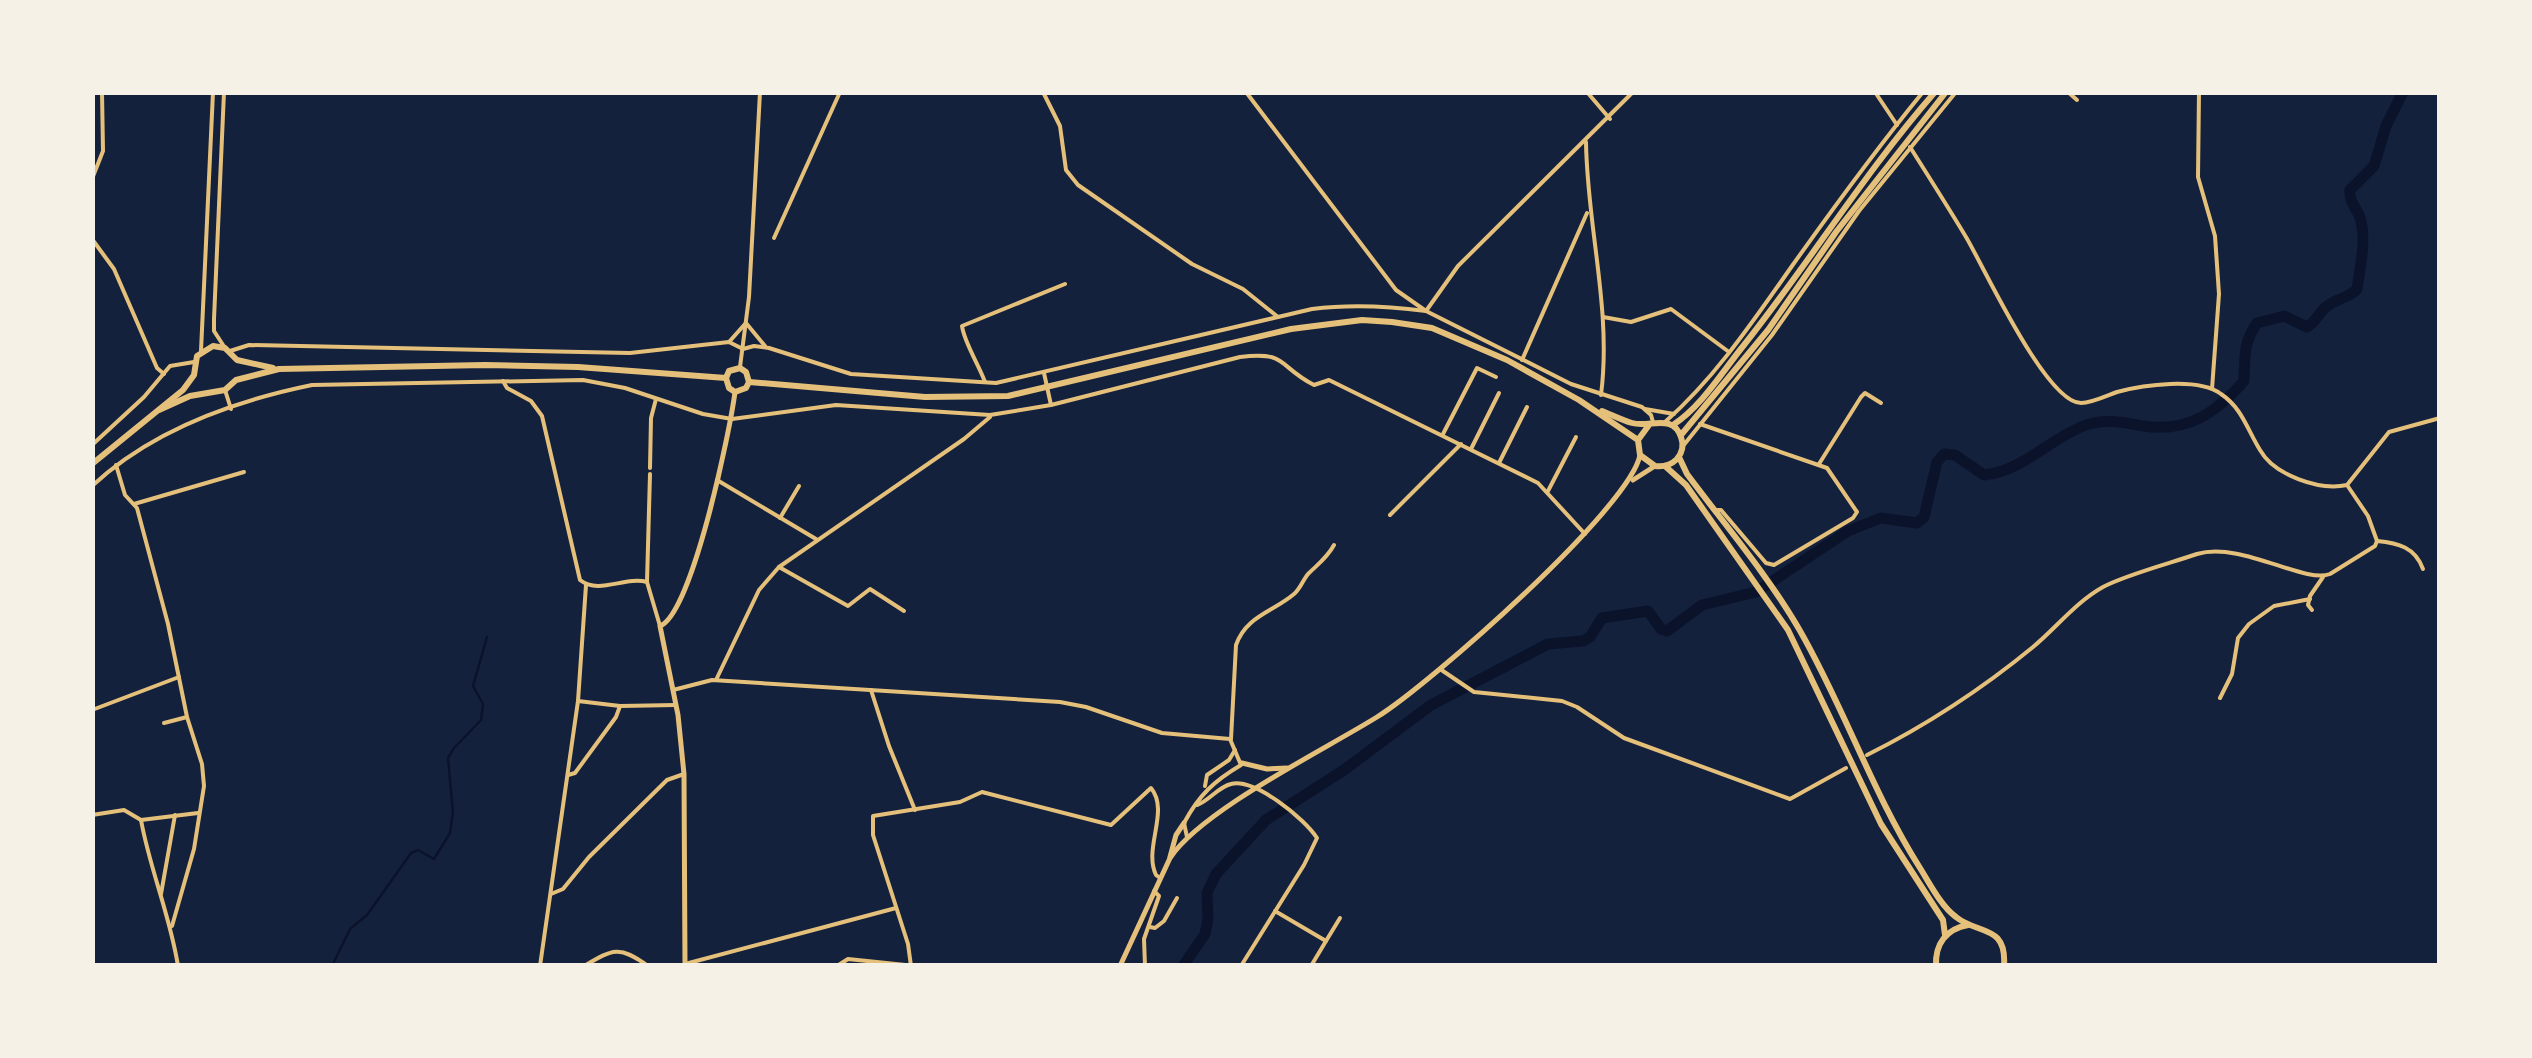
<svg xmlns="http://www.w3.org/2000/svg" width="2532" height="1058" font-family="'Noto Sans',sans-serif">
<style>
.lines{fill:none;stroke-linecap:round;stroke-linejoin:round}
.stream{stroke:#0b132b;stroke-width:2.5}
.river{stroke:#0b132b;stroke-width:11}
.minor{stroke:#e5c07b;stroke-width:4}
.tertiary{stroke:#e5c07b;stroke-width:5}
.secondary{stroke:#e5c07b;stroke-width:5}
.trunk{stroke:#e5c07b;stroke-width:6}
</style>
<rect width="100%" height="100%" fill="#14213d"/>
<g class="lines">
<!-- stream -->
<path class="stream" d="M332 966 350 929 367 915 411 853 418 850 434 859 450 833 453 812 448 758 454 748 481 720 483 704 473 686 487 637"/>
<!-- river -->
<path class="river" d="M1183 966 1205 934 1208 919 1207 893 1216 874 1266 820 1344 770 1431 705 1548 644 1583 641 1590 637 1602 618 1648 611 1661 629 1667 631 1702 605 1756 592 1848 531 1881 518 1917 523 1924 517 1937 462 1944 454 1955 455 1984 475C2022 471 2047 441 2081 427 2102 418 2122 422 2143 426 2187 433 2216 413 2244 381 2245 357 2243 343 2257 323L2284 316 2307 327C2316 322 2318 314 2326 307 2336 298 2348 299 2357 289 2360 267 2366 242 2361 221 2358 208 2349 204 2350 190L2374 166 2386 126 2403 92"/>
<!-- minor -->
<g class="minor">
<path d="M224 92 214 319V331L225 348"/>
<path d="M1043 92 1060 126 1066 170 1078 185 1192 264 1243 289 1278 317"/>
<path d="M1246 92 1396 290 1426 311 1458 266 1633 92"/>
<path d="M1587 92 1610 119"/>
<path d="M1875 92 1897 125"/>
<path d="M2068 92 2077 100"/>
<path d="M2199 92 2198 177 2215 236 2219 294 2212 389"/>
<path d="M1586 142C1587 227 1612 310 1601 395"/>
<path d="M1910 147C1929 177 1948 207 1966 237 1984 267 2046 403 2081 403 2092 403 2106 396 2117 392 2143 385 2198 377 2221 394 2242 408 2247 429 2260 450 2274 475 2319 491 2347 485L2389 432 2440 418"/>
<path d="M92 179 103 151 102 92"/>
<path d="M774 238 840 92"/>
<path d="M92 239 114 269 157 368 164 374"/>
<path d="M1603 317 1631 322 1671 309 1729 352"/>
<path d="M746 323 765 346"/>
<path d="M729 342 745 324"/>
<path d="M201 351 213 92"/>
<path d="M230 351 249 345 630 353 729 342 743 349 754 346 769 348 851 374 996 383 1312 309C1351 304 1388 306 1426 311L1571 384 1642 407 1651 415 1653 422"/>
<path d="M1522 360 1587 213"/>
<path d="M740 367 749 297 760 92"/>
<path d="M1044 373 1051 405"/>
<path d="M503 381 507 388 531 401 542 416 580 580C599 595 625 576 647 582L660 626"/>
<path d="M985 382C979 365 964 342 962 326L1065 284"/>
<path d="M225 390 231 409"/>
<path d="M1645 409 1674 414"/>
<path d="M1665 422C1715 378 1754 320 1792 266 1834 207 1877 148 1923 92"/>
<path d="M1700 424 1827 468 1857 512 1853 518 1774 565 1766 563 1721 510H1715"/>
<path d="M1443 434 1477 368 1496 377"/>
<path d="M92 445 144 397 170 366 194 362"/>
<path d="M1683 446 1772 335 1859 211 1956 92"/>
<path d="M1471 449 1499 393"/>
<path d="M1499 463 1527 407"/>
<path d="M1819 464 1861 397 1865 393 1881 403"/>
<path d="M116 465 125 495 137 508 168 624 187 717 202 764 204 786 194 849 172 926"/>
<path d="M650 468 651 418 656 399"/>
<path d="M717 480 816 539"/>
<path d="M92 486C151 431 234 401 312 385L583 380 625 388 703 414 732 419 836 405 990 415 1051 405 1240 357C1288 351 1277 366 1314 385L1329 380 1538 483 1585 534"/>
<path d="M1548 491 1576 437"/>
<path d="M134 504 244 472"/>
<path d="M1390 515 1461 444"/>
<path d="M780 518 799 486"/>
<path d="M2377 541C2398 543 2415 547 2423 569"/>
<path d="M779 567 848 606 870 589 904 611"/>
<path d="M647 582 650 474"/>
<path d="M2312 610 2308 605 2310 596 2323 577"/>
<path d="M1440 669 1474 692 1562 701 1577 707 1624 738 1790 799 1846 768"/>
<path d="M716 680 759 590 779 567 964 439 990 417"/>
<path d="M673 690 712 680 1060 702 1086 707 1162 733 1230 739 1241 765C1214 781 1199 795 1184 823L1187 837"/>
<path d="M871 690 889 746 915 810"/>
<path d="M2220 698 2232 674 2238 638 2249 624 2274 606 2310 599"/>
<path d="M578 701 620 706 676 705"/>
<path d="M92 710 179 677"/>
<path d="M164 723 187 717"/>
<path d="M1231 739 1236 645C1246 616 1273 612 1294 594 1300 589 1303 580 1308 574 1318 564 1327 558 1334 545"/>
<path d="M1867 755C1925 726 1983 688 2033 647 2056 628 2076 602 2103 587 2125 575 2171 563 2197 554 2241 541 2304 584 2330 574L2375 546 2377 541 2368 516 2347 485"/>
<path d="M568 775 575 773 616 717 620 706"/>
<path d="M1205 786 1207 775 1229 760 1235 750"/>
<path d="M1197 805C1209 801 1218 787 1231 784 1255 778 1305 819 1317 838L1304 865 1241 966"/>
<path d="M92 815 124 810 141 820 198 813"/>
<path d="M141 820C150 870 170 915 178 966"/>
<path d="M161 894 175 815"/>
<path d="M551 894 563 889 589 857 667 780 684 774"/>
<path d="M1275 911 1326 941 1311 966"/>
<path d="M1150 927 1155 928 1164 921 1177 898"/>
<path d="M1326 941 1340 918"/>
<path d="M685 964 896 908"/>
<path d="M540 966 578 701 586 585"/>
<path d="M584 966C613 949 619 945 648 966"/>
<path d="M837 966 848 959 915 966"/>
<path d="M911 966 908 944 873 835V816L960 802 982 792 1111 825 1151 788C1170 811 1143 848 1156 875L1160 878"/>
<path d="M1145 966 1144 939 1159 896 1154 891"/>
</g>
<!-- tertiary -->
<g class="tertiary">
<path d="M1242 763 1267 769 1287 768"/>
<path d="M1170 857 1176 835 1184 823"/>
</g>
<!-- secondary -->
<g class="secondary">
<path d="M1633 480 1655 466"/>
<path d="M685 966 684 774 678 715 660 626C692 614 730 431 735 392"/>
<path d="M1120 966 1170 858C1202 810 1324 750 1377 717 1429 685 1630 508 1640 455"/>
</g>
<!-- trunk -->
<g class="trunk">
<path d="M726 378 729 388 735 392 746 388 749 382"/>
<path d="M749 382 925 397 1008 396 1291 329 1362 320 1392 322 1432 328 1507 360 1579 400 1638 440"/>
<path d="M159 410 190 396 225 390 236 380 279 369 485 365 578 367 726 378 729 371 740 368 746 372 749 382"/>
<path d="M1602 411C1612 415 1622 420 1632 423 1649 428 1673 413 1681 437 1684 445 1682 453 1677 459 1670 466 1663 467 1655 466L1640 455 1638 440 1649 425"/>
<path d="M1673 425C1702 406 1722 372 1744 345 1810 262 1865 172 1935 92"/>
<path d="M1681 435 1768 330 1836 232 1946 92"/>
<path d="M1679 457 1687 474C1725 525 1767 574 1799 629 1844 707 1872 792 1920 868 1930 884 1941 906 1956 917 1978 935 2007 924 2004 966"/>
<path d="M92 464 183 390 194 375 197 356 213 346 225 348 237 360 273 368"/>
<path d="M1665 466 1686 485 1788 630 1881 824 1943 920 1945 935"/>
<path d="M1936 966C1935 944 1946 929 1968 925"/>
</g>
</g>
<!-- border -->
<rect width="2532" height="1058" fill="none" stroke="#f6f1e7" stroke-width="190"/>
</svg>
